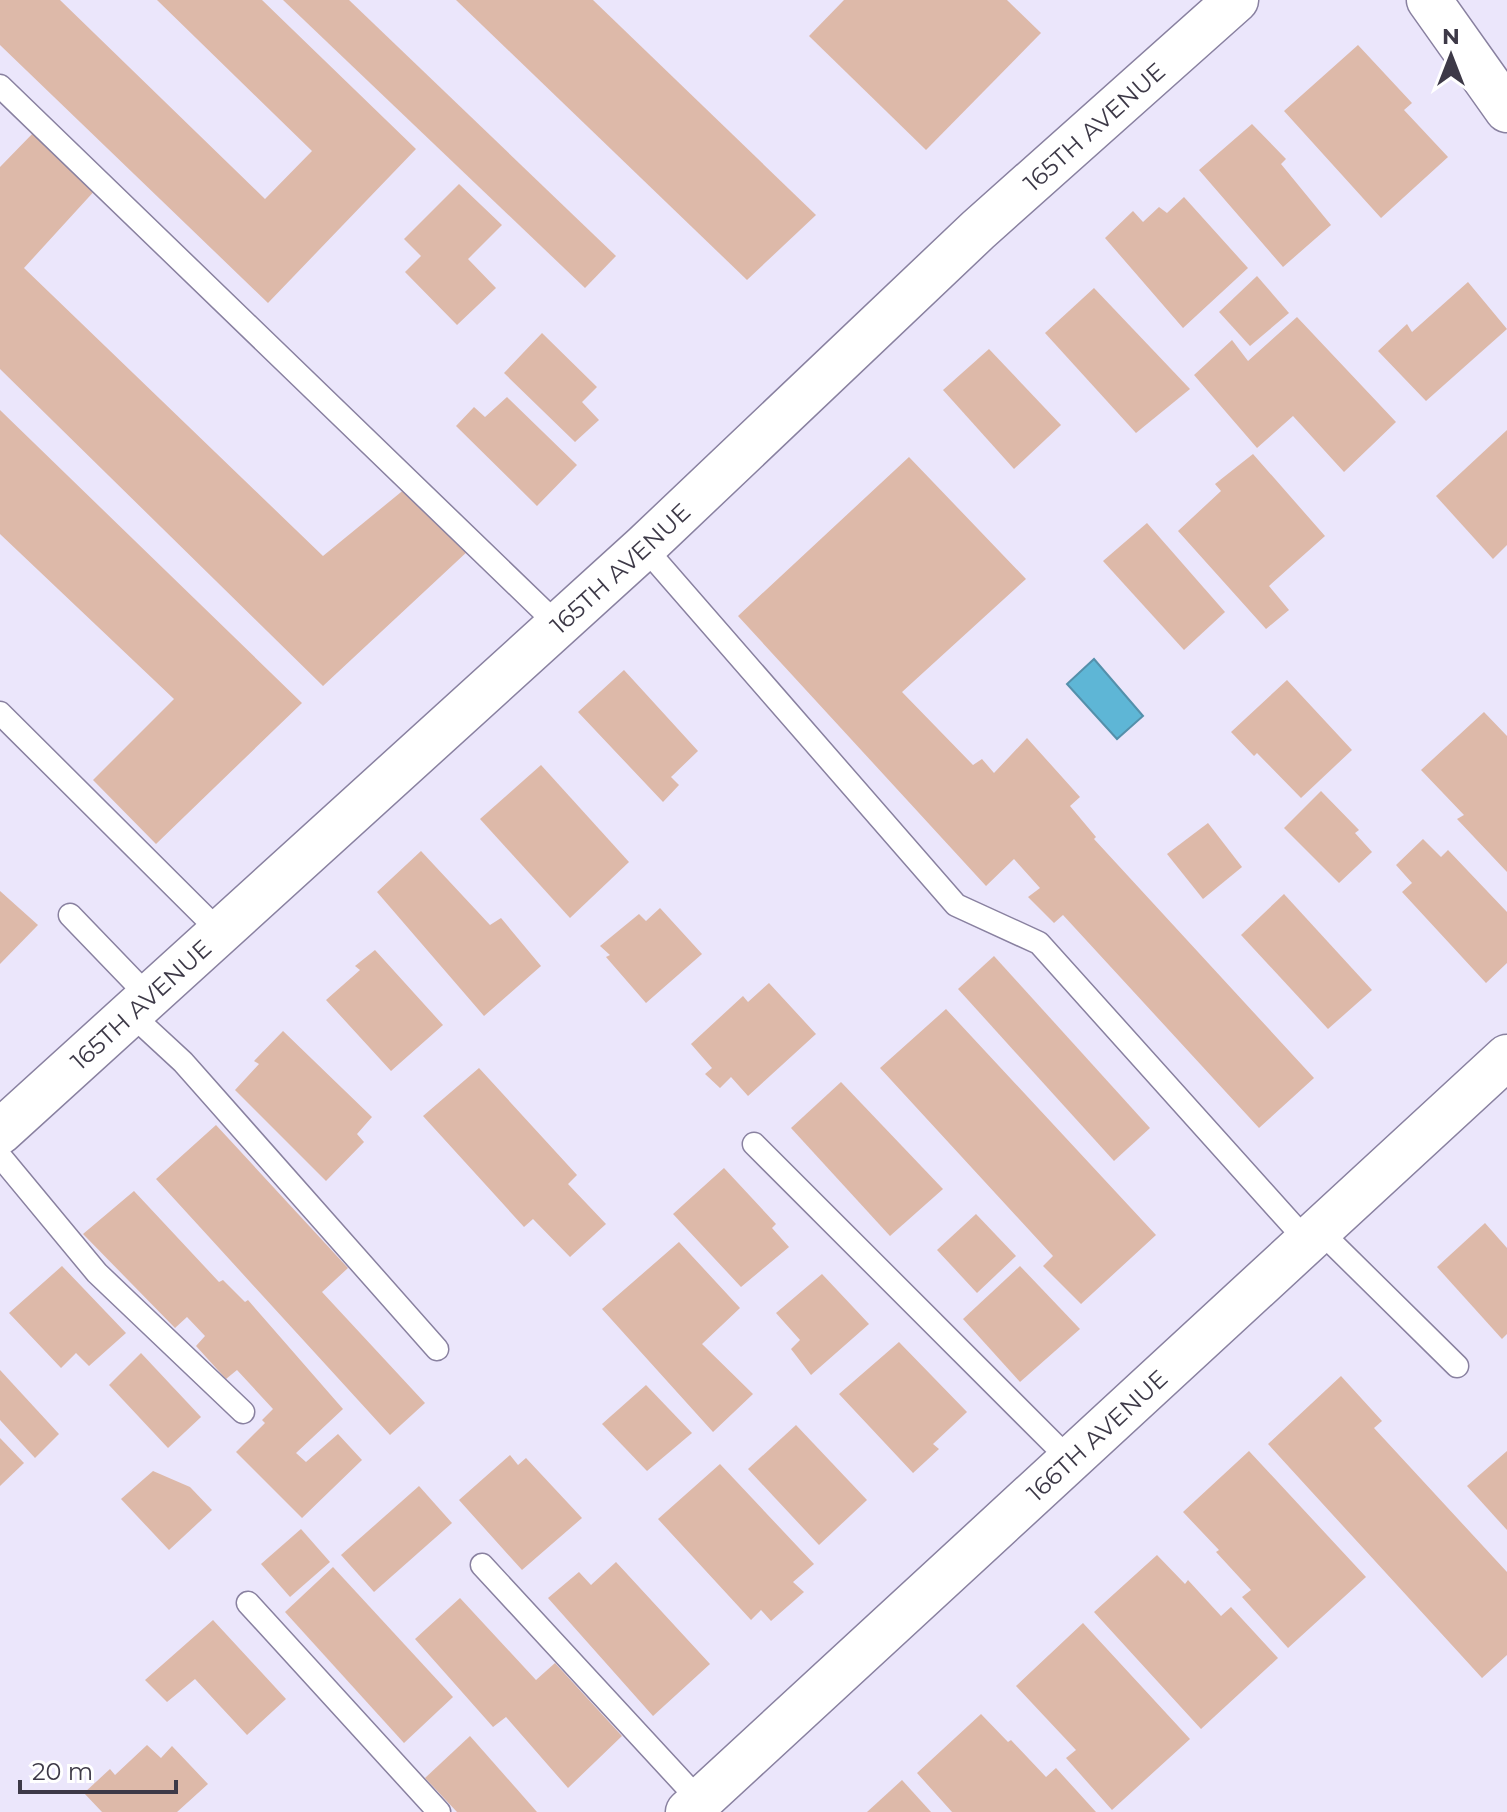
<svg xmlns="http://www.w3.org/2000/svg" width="1507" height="1812" font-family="Montserrat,sans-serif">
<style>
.water{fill:#5eb6d6;stroke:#5490ab;stroke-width:2}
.building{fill:#ddb9a9}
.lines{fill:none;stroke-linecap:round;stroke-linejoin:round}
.service-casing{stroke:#8981a0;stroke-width:25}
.minor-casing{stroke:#8981a0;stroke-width:47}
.service{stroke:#fff;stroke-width:22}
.minor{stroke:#fff;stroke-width:44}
.labels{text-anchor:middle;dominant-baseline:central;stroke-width:8;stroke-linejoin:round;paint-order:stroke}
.street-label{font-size:24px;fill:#3d3947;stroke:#fff}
</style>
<rect width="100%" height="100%" fill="#ebe6fb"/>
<!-- water -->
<path class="water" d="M1094 659 1143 716 1117 739 1067 684Z"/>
<!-- building -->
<g class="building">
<path d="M0 0H60L265 199 312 151 157 0H262L416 149 268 303 0 45Z"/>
<path d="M283 0H349L616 256 585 288Z"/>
<path d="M456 0H593L816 215 747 280Z"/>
<path d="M844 0H1007L1041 33 926 150 809 36Z"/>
<path d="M1358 45 1412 103 1404 110 1448 157 1381 218 1284 111Z"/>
<path d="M1252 124 1286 159 1281 164 1331 225 1283 267 1199 170Z"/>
<path d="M36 130 98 187 24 268 323 556 406 488 469 550 323 686 0 369V167Z"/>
<path d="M459 184 502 225 468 259 496 288 457 325 405 272 421 256 404 239Z"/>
<path d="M1184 197 1248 268 1183 328 1105 238 1133 211 1143 222 1159 207 1167 213Z"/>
<path d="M1257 276 1289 313 1250 346 1219 312Z"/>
<path d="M1468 282 1507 329 1426 401 1378 351 1407 324 1412 332Z"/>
<path d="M1094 288 1190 389 1136 433 1045 333Z"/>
<path d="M1297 317 1396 422 1344 472 1293 416 1257 448 1194 375 1232 340 1248 361Z"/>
<path d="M542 333 597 387 582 402 599 420 575 442 504 373Z"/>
<path d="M989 349 1061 425 1014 469 943 390Z"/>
<path d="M507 397 577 465 537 506 456 426 474 407 485 417Z"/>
<path d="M0 410 302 703 156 844 93 780 174 699 0 534Z"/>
<path d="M1507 430V545L1493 559 1436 496Z"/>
<path d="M1253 454 1325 536 1269 586 1289 610 1266 629 1178 531 1221 491 1215 484Z"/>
<path d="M909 457 1026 579 902 692 973 765 982 759 994 773 1027 738 1080 797 1070 806 1096 837 1094 839 1314 1078 1259 1128 1063 915 1054 923 1028 897 1040 888 1014 859 986 886 738 616Z"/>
<path d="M1147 523 1225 612 1184 650 1103 561Z"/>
<path d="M624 670 698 751 671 777 679 785 663 802 578 712Z"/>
<path d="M1287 680 1352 750 1301 798 1257 753 1254 756 1231 732Z"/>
<path d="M1484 712 1507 736V872L1457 819 1464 815 1421 770Z"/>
<path d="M541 765 629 862 570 918 480 819Z"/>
<path d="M1321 791 1359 830 1355 833 1372 852 1339 883 1284 828Z"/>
<path d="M1208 823 1242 867 1203 899 1167 854Z"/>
<path d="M1423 839 1441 857 1448 850 1507 912V963L1486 983 1402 892 1412 883 1396 865Z"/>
<path d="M421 851 490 925 501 918 541 966 484 1016 377 892Z"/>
<path d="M0 891 38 925 0 964Z"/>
<path d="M1284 894 1372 990 1328 1029 1241 935Z"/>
<path d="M660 908 702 954 646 1003 606 957 610 955 600 946 639 914 646 921Z"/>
<path d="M375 950 443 1025 391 1071 326 1000 360 970 355 966Z"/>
<path d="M994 956 1150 1128 1114 1161 958 989Z"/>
<path d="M769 983 816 1034 748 1096 731 1077 720 1088 705 1074 712 1068 691 1044 743 996 748 1002Z"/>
<path d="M946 1009 1156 1235 1081 1304 1043 1266 1053 1256 880 1068Z"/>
<path d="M283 1031 372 1117 357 1134 364 1142 326 1181 235 1090 259 1064 254 1061Z"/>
<path d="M479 1068 577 1175 568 1184 606 1224 570 1257 533 1219 524 1227 423 1116Z"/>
<path d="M841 1082 943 1189 890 1236 791 1128Z"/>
<path d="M216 1125 348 1268 322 1292 425 1403 390 1435 156 1179Z"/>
<path d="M724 1168 776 1224 772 1228 789 1247 741 1287 673 1214Z"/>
<path d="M134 1191 219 1282 223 1280 245 1302 248 1300 343 1409 296 1453 306 1462 338 1434 362 1460 302 1518 236 1452 265 1423 262 1420 273 1409 237 1370 226 1379 196 1346 205 1336 187 1317 175 1328 83 1234Z"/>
<path d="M976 1214 1016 1256 977 1293 937 1250Z"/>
<path d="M1485 1223 1507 1248V1334L1502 1339 1437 1267Z"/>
<path d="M679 1242 740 1308 702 1344 753 1394 713 1432 602 1309Z"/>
<path d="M62 1266 126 1333 89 1366 76 1353 61 1368 9 1313Z"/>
<path d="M1020 1266 1080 1329 1020 1382 963 1319Z"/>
<path d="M822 1274 869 1324 811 1375 791 1349 800 1340 776 1313Z"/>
<path d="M899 1342 967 1412 933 1444 939 1449 913 1473 839 1394Z"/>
<path d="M141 1353 201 1417 168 1448 109 1385Z"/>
<path d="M0 1370 59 1434 35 1458 0 1420Z"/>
<path d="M1341 1376 1382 1421 1374 1428 1507 1572V1655L1482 1678 1268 1444Z"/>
<path d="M646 1385 692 1433 647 1471 602 1424Z"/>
<path d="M796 1425 867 1500 819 1545 748 1469Z"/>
<path d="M0 1438 24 1463 0 1486Z"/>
<path d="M1249 1451 1366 1577 1288 1648 1242 1597 1251 1590 1216 1552 1219 1550 1183 1512Z"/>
<path d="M1507 1451V1530L1467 1486Z"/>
<path d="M510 1455 518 1465 526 1458 582 1518 522 1570 459 1500Z"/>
<path d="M720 1464 814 1564 793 1582 804 1592 771 1621 761 1610 751 1620 658 1519Z"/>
<path d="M153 1471 190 1487 212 1510 169 1550 121 1499Z"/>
<path d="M419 1486 452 1523 374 1592 341 1555Z"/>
<path d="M301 1529 330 1562 290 1597 261 1564Z"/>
<path d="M1157 1555 1185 1584 1188 1580 1221 1616 1231 1607 1278 1658 1201 1729 1094 1612Z"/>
<path d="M616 1562 710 1664 653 1716 548 1598 579 1572 591 1585Z"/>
<path d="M333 1567 453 1697 404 1743 285 1612Z"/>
<path d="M460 1598 536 1680 555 1663 622 1736 568 1788 506 1717 493 1727 415 1639Z"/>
<path d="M213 1620 286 1699 247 1735 195 1679 167 1702 145 1680Z"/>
<path d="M1083 1623 1190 1739 1112 1810 1066 1758 1076 1750 1016 1686Z"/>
<path d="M981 1714 1008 1742 1011 1740 1046 1777 1056 1768 1096 1812H952L917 1773Z"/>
<path d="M470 1736 537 1812H457L425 1778Z"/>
<path d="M147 1745 161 1758 172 1746 208 1784 177 1812H102L84 1793 110 1769 115 1775Z"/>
<path d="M902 1780 931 1812H867Z"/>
</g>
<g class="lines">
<defs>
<g id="service">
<path d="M0 86 558 625"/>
<path d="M644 547 956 905 1039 943 1306 1240"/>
<path d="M0 713 221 933"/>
<path d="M70 915 149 997"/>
<path d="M131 1014 183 1062 437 1349"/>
<path d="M754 1144 1069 1459"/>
<path d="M0 1156 97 1273 243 1412"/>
<path d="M1318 1229 1457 1366"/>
<path d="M482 1565 700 1801"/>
<path d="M248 1603 439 1812"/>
</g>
<g id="minor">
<path d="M1429 0 1507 110"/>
<path id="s1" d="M0 1132 644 547 978 230 1236 0"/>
<path id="s2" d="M688 1812 1507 1057"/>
</g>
</defs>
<!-- service casing -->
<use href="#service" class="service-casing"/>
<!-- minor casing -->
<use href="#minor" class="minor-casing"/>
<!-- service -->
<use href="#service" class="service"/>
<!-- minor -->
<use href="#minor" class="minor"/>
</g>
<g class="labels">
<!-- street labels -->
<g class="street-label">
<text stroke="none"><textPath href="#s1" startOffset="1486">165TH AVENUE</textPath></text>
<text stroke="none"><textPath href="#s1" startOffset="838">165TH AVENUE</textPath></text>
<text stroke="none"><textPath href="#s1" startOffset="190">165TH AVENUE</textPath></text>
<text stroke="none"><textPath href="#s2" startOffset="556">166TH AVENUE</textPath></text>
</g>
</g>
<!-- north arrow -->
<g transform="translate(1451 56)" stroke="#ffffff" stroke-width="6" paint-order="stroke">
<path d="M0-6L14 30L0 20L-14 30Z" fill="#3d3947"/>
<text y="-12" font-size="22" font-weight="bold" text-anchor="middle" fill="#3d3947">N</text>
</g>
<!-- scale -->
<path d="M20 1780v12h156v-12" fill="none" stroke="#3d3947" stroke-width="4"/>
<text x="32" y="1780" font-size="24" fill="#3d3947" stroke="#ffffff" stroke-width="6" paint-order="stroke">20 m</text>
</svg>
